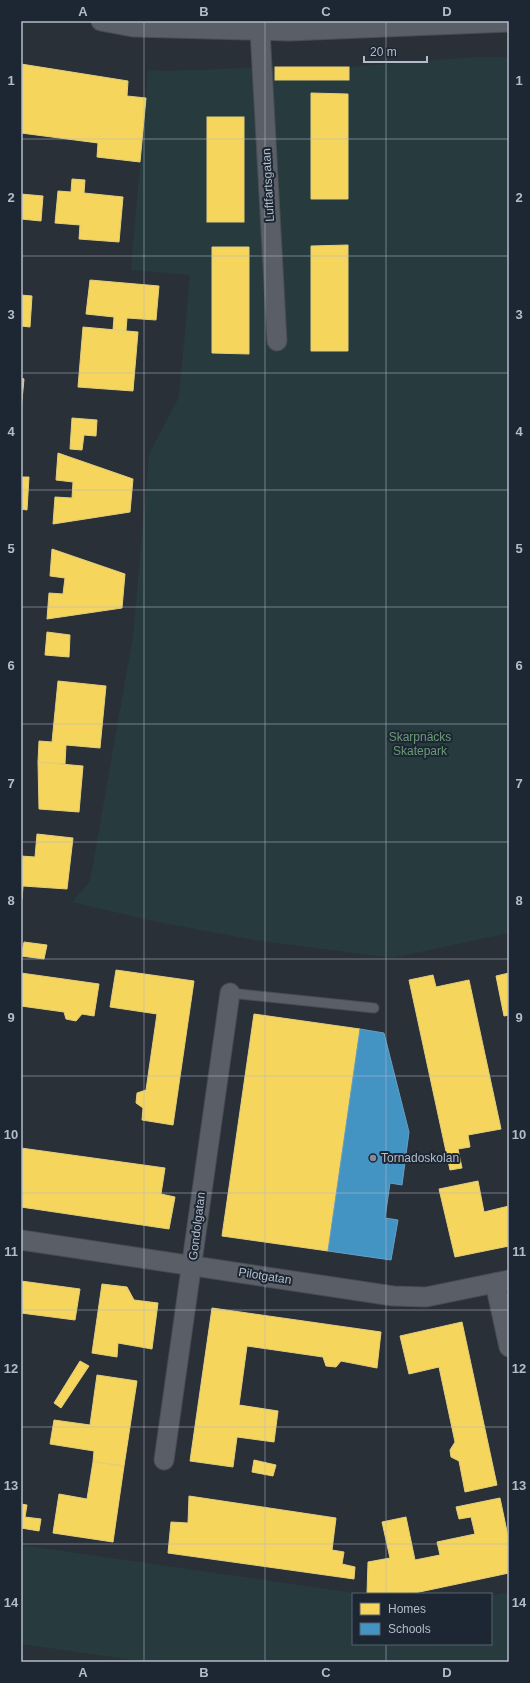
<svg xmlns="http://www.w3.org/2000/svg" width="530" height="1683" font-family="Arial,sans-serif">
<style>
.green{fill:#273a3e}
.homes{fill:#f6d55c;stroke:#e2ce7d}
.schools{fill:#4393c3;stroke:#659fc5}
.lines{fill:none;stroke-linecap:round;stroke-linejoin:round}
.lane-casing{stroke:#484c53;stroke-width:11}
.street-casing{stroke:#484c53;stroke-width:21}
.lane{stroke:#5a5e66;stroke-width:9}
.street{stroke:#5a5e66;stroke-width:19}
.grid{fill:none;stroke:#b4bcc9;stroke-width:1;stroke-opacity:0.55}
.poi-dot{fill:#848b96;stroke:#1d2633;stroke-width:1.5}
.labels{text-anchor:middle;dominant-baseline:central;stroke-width:4;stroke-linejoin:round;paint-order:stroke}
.street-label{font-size:12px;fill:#b4bcc9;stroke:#1d2633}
.park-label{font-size:12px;fill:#6b9a76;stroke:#1d2633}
.poi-label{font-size:12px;fill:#b4bcc9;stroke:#1d2633;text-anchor:start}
.neatline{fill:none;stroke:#b4bcc9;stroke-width:1.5}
.grid-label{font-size:13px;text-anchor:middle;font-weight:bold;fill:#b4bcc9}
</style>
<rect width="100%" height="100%" fill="#2a3038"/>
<!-- green -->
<g class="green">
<path d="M474 57H509V933L392 958 254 940 153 921 72 902 90 881 133 636 149 454 179 397 190 275 131 270 148 70 165 71 275 67H349Z"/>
<path d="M21 1545 362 1594H353V1644H491V1596L509 1592V1662H147L21 1644Z"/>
</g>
<!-- homes -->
<g class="homes">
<path d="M21 64 128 81 127 96 146 98 140 162 97 157 98 143 21 133Z"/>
<rect x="275" y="67" width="74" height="13"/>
<path d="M311 93 348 94V199H311Z"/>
<rect x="207" y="117" width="37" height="105"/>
<path d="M72 179 85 180 84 193 123 197 119 242 79 239 80 225 55 223 58 191 71 192Z"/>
<path d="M21 194 43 196 41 221 21 219Z"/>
<path d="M348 245V351H311V246Z"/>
<path d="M212 247H249V354L212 353Z"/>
<path d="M90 280 159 286 156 320 127 318 126 331 113 330 114 317 86 314Z"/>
<path d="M21 295 32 296 30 327 21 326Z"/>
<path d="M83 327 138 332 133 391 78 387Z"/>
<path d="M21 378 24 379 21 410Z"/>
<path d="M72 418 97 420 96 436 84 435 82 450 70 449Z"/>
<path d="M58 453 133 479 130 512 53 524 55 497 72 498 73 482 56 480Z"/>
<path d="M21 477H29L27 510 21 509Z"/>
<path d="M52 549 125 574 122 608 47 619 49 593 63 594 65 578 50 576Z"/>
<path d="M47 632 70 635 69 657 45 655Z"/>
<path d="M58 681 106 686 100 748 66 745 65 764 38 762 39 741 52 742Z"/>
<path d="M38 762 83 766 79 812 39 809Z"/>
<path d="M37 834 73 838 67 889 23 886 22 899H21V856L35 857Z"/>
<path d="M24 942 47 945 44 959 21 956Z"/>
<path d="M116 970 194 981 173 1125 142 1120 143 1108 136 1103 137 1093 146 1090 157 1014 110 1007Z"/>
<path d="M21 973 99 984 94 1016 82 1014 76 1021 66 1019 64 1012 21 1006Z"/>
<path d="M509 973V1015L504 1016 496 976Z"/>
<path d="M433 975 436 987 469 980 501 1129 468 1135 470 1147 458 1149 462 1168 450 1170 409 980Z"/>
<path d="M254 1014 360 1029 328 1251 222 1236Z"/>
<path d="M21 1148 165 1168 161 1194 175 1197 169 1229 21 1207Z"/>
<path d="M478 1181 484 1212 509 1206V1246L455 1257 439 1189Z"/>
<path d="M21 1281 80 1289 75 1320 21 1313Z"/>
<path d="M102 1284 127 1287 134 1300 158 1303 152 1349 118 1343 117 1357 92 1353Z"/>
<path d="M212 1308 381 1332 377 1368 341 1361 336 1367 326 1366 323 1357 247 1346 239 1405 278 1411 274 1442 237 1437 233 1467 190 1461Z"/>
<path d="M462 1322 497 1485 465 1492 459 1461 451 1457 450 1450 455 1442 439 1367 409 1374 400 1336Z"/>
<path d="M80 1361 89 1366 61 1408 54 1403Z"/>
<path d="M97 1375 137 1381 124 1466 93 1462 94 1451 50 1444 54 1420 90 1425Z"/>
<path d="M254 1460 276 1465 273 1476 252 1472Z"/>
<path d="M93 1462 124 1466 113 1542 53 1533 59 1494 87 1499Z"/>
<path d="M189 1496 336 1518 332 1550 344 1552 342 1564 355 1567 354 1579 168 1553 171 1522 188 1523Z"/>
<path d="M500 1498 509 1541V1573L410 1594H367L368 1562 390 1558 382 1522 406 1517 415 1560 440 1555 437 1542 475 1534 471 1517 459 1519 456 1507Z"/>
<path d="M21 1504 27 1505 25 1517 41 1519 39 1531 21 1528Z"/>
</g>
<!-- schools -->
<path class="schools" d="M360 1029 384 1033 409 1132 402 1185 390 1183 385 1218 398 1220 391 1260 328 1251Z"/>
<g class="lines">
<defs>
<path id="lane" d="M230 993 374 1008"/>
<g id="street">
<path d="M101 21 133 27 289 31 509 22"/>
<path d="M260 30 277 341"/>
<path d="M21 1240 393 1296 426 1297 509 1280"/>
<path d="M495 1283 509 1347"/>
<path d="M164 1460C186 1304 207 1148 230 993"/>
</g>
</defs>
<!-- lane casing -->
<use href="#lane" class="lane-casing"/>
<!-- street casing -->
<use href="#street" class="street-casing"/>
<!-- lane -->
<use href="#lane" class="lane"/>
<!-- street -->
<use href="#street" class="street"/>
</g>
<!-- grid -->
<path class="grid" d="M144 21V1662M265 21V1662M386 21V1594M21 139H509M21 256H509M21 373H509M21 490H509M21 607H509M21 724H509M21 842H509M21 959H509M21 1076H509M21 1193H509M21 1310H509M21 1427H509M21 1544H509M386 1644V1662"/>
<!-- markers -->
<circle class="poi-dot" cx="373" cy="1158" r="4"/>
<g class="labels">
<!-- street labels -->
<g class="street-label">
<text transform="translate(268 185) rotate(-93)">Luftfartsgatan</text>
<text transform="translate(197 1226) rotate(-83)">Gondolgatan</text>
<text transform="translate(265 1276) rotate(9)">Pilotgatan</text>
</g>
<!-- park labels -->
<g class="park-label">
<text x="420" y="737">Skarpnäcks<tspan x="420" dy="14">Skatepark</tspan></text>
</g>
<!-- poi labels -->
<g class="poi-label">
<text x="381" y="1158">Tornadoskolan</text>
</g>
</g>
<!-- border -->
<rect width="530" height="1683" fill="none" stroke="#1d2633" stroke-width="44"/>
<!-- legend -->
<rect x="352" y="1593" width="140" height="52" fill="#1d2633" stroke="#59626f"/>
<rect x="360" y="1603" width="20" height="12" fill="#f6d55c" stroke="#59626f"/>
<text x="388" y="1613" font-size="12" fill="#b4bcc9">Homes</text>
<rect x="360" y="1623" width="20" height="12" fill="#4393c3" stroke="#59626f"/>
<text x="388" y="1633" font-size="12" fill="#b4bcc9">Schools</text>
<!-- scale -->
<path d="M364 56v6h63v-6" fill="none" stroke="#b4bcc9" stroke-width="2"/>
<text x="370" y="56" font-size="12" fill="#b4bcc9" stroke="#1d2633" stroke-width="3" paint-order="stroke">20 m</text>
<rect x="22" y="22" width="486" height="1639" class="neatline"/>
<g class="grid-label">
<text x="83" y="16">A</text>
<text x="204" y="16">B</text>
<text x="326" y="16">C</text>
<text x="447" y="16">D</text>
<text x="11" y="85">1</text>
<text x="519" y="85">1</text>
<text x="11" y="202">2</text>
<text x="519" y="202">2</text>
<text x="11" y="319">3</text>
<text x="519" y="319">3</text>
<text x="11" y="436">4</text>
<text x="519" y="436">4</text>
<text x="11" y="553">5</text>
<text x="519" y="553">5</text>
<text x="11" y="670">6</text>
<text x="519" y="670">6</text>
<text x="11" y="788">7</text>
<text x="519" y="788">7</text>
<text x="11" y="905">8</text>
<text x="519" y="905">8</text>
<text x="11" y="1022">9</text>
<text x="519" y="1022">9</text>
<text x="11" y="1139">10</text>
<text x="519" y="1139">10</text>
<text x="11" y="1256">11</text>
<text x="519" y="1256">11</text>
<text x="11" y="1373">12</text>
<text x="519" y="1373">12</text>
<text x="11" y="1490">13</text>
<text x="519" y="1490">13</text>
<text x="11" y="1607">14</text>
<text x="519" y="1607">14</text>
<text x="83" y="1677">A</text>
<text x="204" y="1677">B</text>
<text x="326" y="1677">C</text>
<text x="447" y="1677">D</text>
</g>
</svg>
